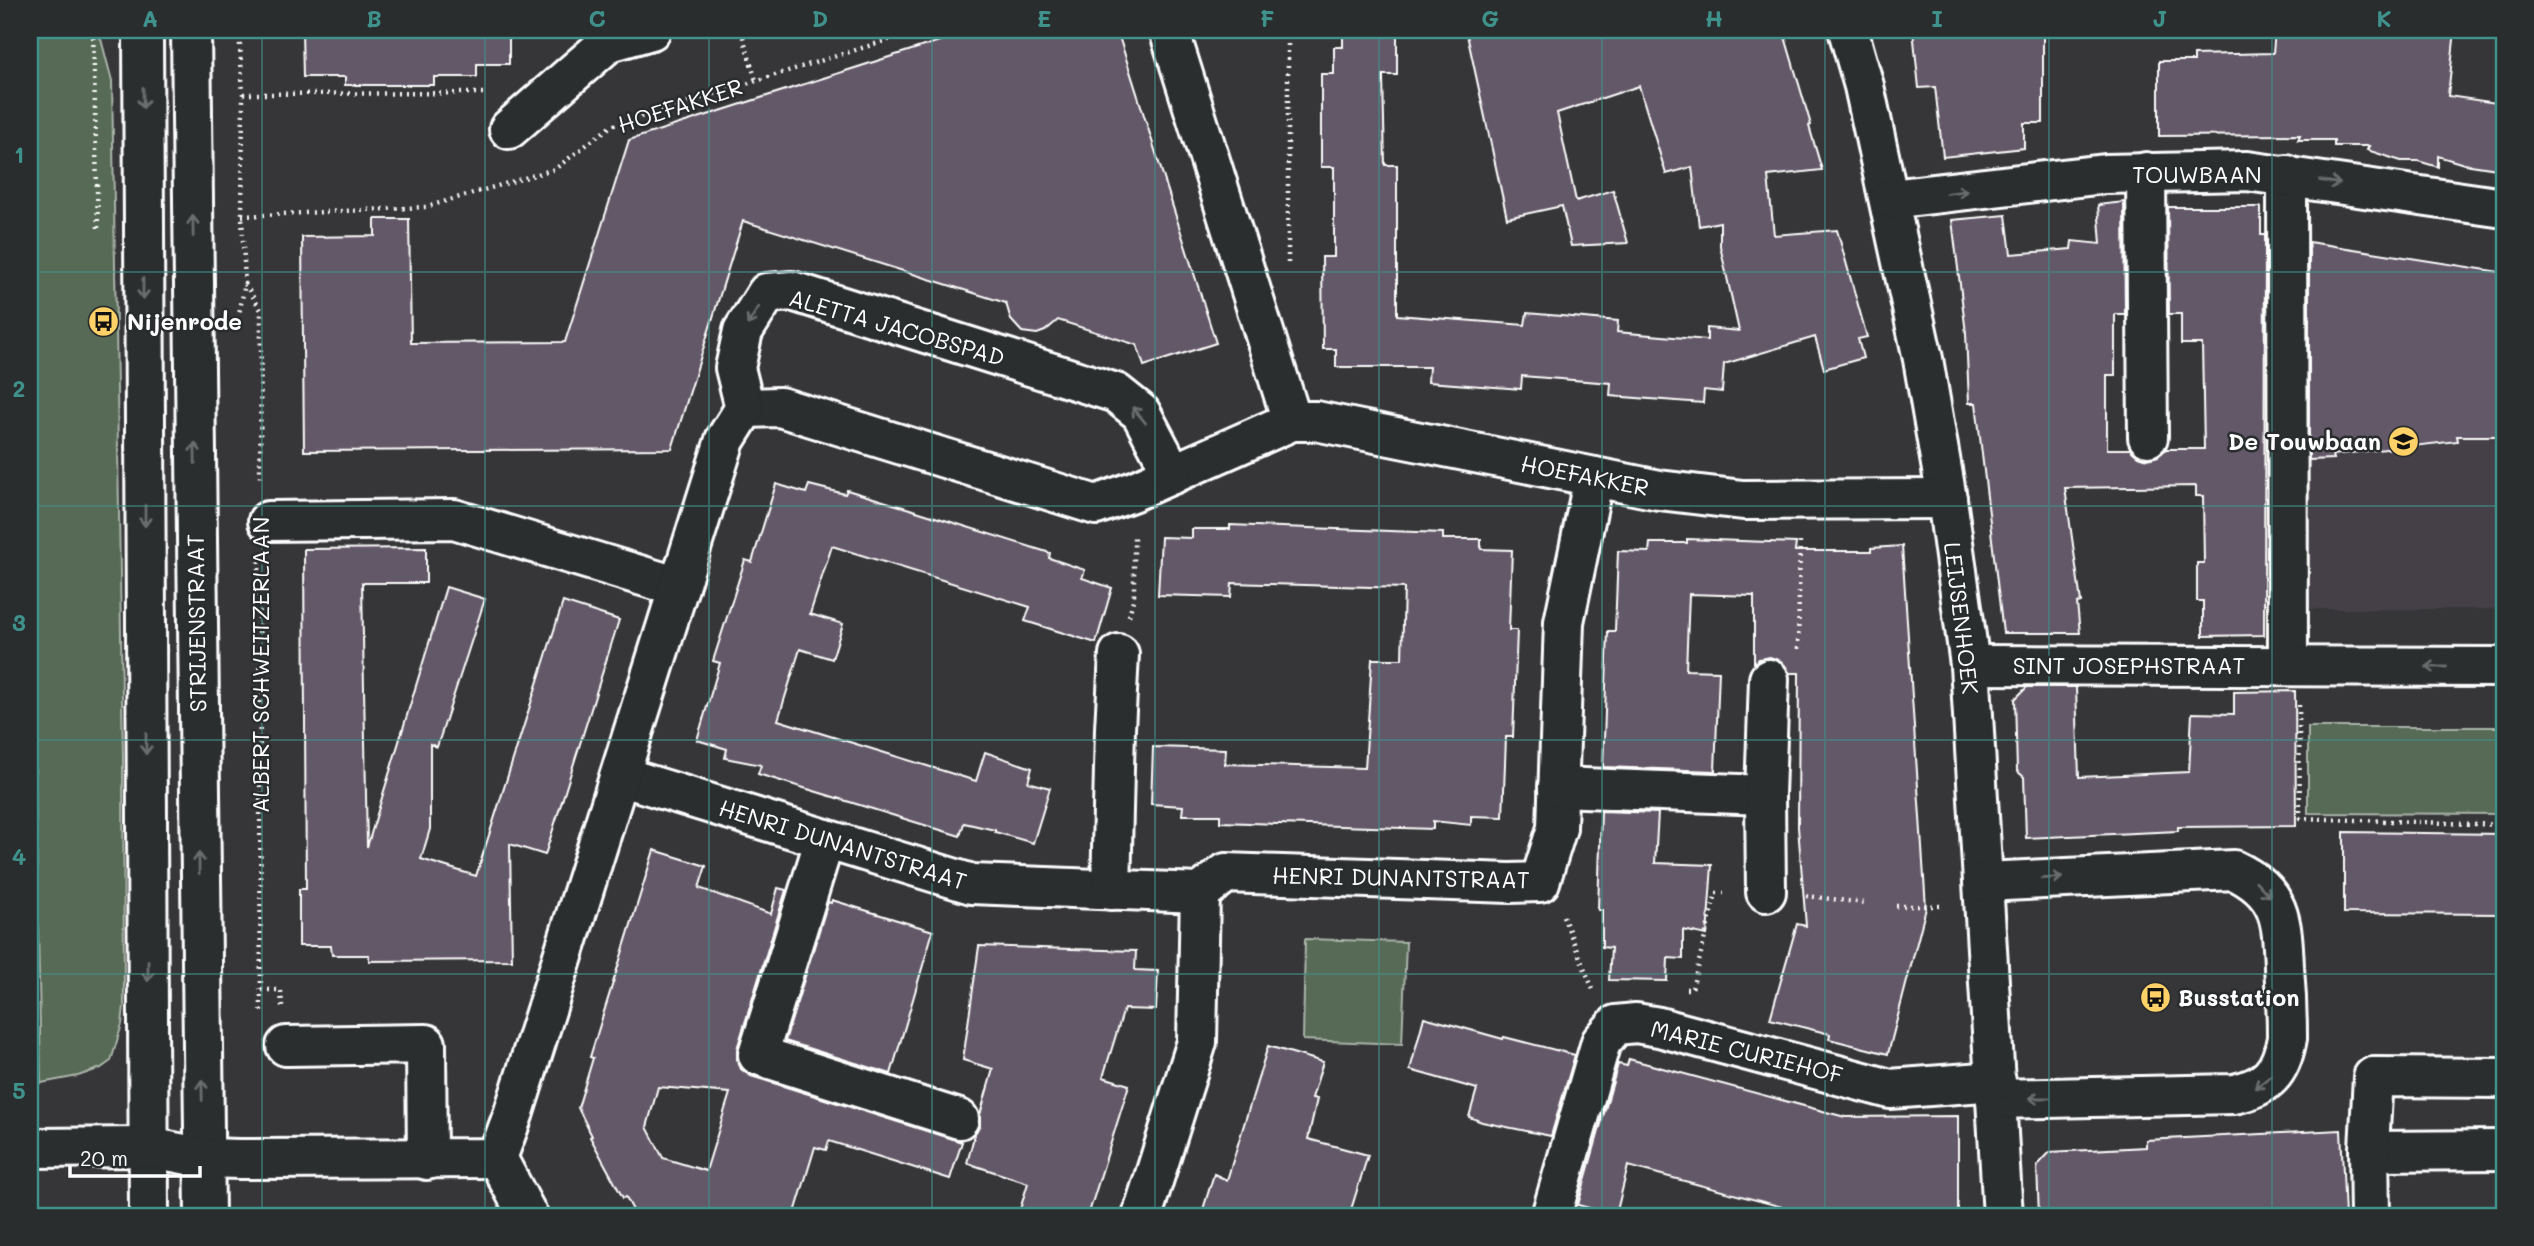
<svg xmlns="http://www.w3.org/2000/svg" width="2534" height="1246" font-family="Mali,sans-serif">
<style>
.built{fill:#444047}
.green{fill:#576a55;stroke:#abb4aa;stroke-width:2}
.building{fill:#645867;stroke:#fff;stroke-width:2;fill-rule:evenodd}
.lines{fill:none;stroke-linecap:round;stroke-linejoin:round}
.minor-casing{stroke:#fff;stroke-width:44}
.path{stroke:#fff;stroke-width:4.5;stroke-dasharray:2 5;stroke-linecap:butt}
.minor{stroke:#2a2d2e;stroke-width:38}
.oneway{stroke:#6a6c6d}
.grid{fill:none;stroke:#3f918b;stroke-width:2;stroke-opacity:0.55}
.labels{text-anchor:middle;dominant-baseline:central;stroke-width:5;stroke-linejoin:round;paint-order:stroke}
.street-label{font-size:23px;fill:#fff;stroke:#2a2d2e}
.poi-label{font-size:23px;font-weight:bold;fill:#fff;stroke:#2a2d2e;text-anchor:start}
.neatline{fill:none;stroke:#3f918b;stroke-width:2.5}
.grid-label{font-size:23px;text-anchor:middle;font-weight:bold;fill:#3f918b}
</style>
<rect width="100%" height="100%" fill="#363639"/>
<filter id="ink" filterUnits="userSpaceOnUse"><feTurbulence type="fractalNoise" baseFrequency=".0143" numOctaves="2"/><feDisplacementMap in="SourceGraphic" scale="14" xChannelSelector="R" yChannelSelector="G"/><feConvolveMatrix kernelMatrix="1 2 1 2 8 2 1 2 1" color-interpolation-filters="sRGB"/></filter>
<g filter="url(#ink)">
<!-- built -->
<path class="built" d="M2302 240 2504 273V609H2305Z"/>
<!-- green -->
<g class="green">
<path d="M30 30H91L101 39 112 81 123 758 124 1006 122 1024 111 1061 101 1068 78 1076 41 1083 30 508Z"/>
<path d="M2308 727H2504V814L2308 813Z"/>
<path d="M1305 939 1406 942 1402 1044 1303 1040Z"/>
</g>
<!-- building -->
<g class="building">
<path d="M302 30H509V64H477V77H434V85H345V77H303Z"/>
<path d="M974 30H1117L1216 343 1144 366 1137 345 1058 320 1045 331 1037 334 1022 332 1011 320 1006 303 743 221 672 449 304 451 302 237 375 236V219H409L411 343 565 342 629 140Z"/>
<path d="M1343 30H1397V75H1383L1385 165H1397V315L1525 325 1527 313 1618 321 1617 332 1707 340V328L1739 331 1720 246V222L1699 226 1692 167 1666 174 1639 86 1557 113 1576 201 1613 190 1628 243 1571 246 1562 206 1507 218 1466 30H1783L1811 125 1809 126 1822 170 1768 176 1774 235 1837 230 1867 337 1858 339 1863 358 1824 369 1815 337 1724 364 1722 392 1704 390 1703 403 1610 396 1611 383 1522 376 1521 389 1428 382 1429 367H1336V349H1323L1322 257H1334V167H1321V74H1334V47H1343Z"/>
<path d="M1913 30H2043V123H2024V148L1943 157 1935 87 1919 88Z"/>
<path d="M2275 30H2455L2448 96 2504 104V170L2464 164 2438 156V167L2418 161H2401L2367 150 2369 146H2334V140H2298L2300 135 2159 136V61H2194V55L2273 53Z"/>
<path d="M2124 202 2125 314H2115V375H2107V449H2130L2138 456 2147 459 2158 456 2166 449H2204L2202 344H2181V314H2169L2168 207H2261V235H2265L2264 635 2203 636V601H2197V563H2204L2203 496H2196V486L2065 488 2081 602 2077 603 2080 633H2003L1976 403H1969L1966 333 1952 220 2006 215 2011 254 2071 249 2072 241 2101 244 2098 205Z"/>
<path d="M2309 242 2500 272 2501 436H2457L2458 441 2332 455 2333 459 2309 460Z"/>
<path d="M776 484 806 493 809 485 845 494 847 490 913 510 1050 553 1049 558 1085 570 1082 578 1112 588 1096 643 1025 621 1030 607 832 546 810 614 843 624 832 659 800 649 778 720 976 781 985 752 1032 768 1028 782 1050 788 1033 843 995 832V830L964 823 960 836 827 795 758 774 761 765 725 758 727 749 697 740 720 663 713 661 745 560 752 562Z"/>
<path d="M1230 525 1443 533V539H1481V549L1512 550 1509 630H1517L1513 737H1506L1503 817 1471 816V825L1433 821V829L1220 822V815H1182L1183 806 1151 804 1153 747 1226 749 1225 764 1365 768 1372 659H1402L1404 588 1232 583 1231 597 1158 595 1161 537 1192 538V529H1230Z"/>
<path d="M1687 539 1796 543 1795 551H1871V548L1902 546 1926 908 1888 1054 1829 1039 1830 1034 1770 1019 1797 924 1806 926 1798 827 1799 673H1789L1781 661 1770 657 1759 659 1754 664V596L1689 594 1686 670 1719 671 1715 771 1603 767 1608 631H1615L1618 551 1649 552 1650 543H1687Z"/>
<path d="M426 548V583H362L367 847 446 587 485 599 437 747 430 744V829L421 859 476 876 563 602 619 620 545 855 510 844 512 960 369 961V955H332L331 946H299V889H306L304 549Z"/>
<path d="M2027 687H2076L2079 777 2189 772 2192 713 2234 714V692L2295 691 2296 826 2178 827V831L2026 838 2024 777 2017 771 2015 699Z"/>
<path d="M1601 811 1658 813 1655 863 1712 865 1707 935 1683 930V959L1668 958 1667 981 1609 980 1611 948 1602 947V910H1598Z"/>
<path d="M2344 832 2504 834V914L2344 913Z"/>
<path d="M654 850 706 866 699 888 771 914 778 888 786 890 737 1049V1059L741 1069 751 1076 962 1142 950 1179 829 1141 826 1150 815 1147 794 1216H636L626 1197 623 1198 590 1137 592 1136 578 1108 593 1058 590 1057ZM658 1087 730 1093 706 1171 663 1158 647 1127Z"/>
<path d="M832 900 933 931 891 1074 785 1041 828 902 831 903Z"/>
<path d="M979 946 1136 951 1135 970 1158 971 1156 1010 1124 1009 1103 1077 1129 1085 1088 1216H1018L1028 1183 967 1163 975 1133 980 1125V1115L993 1069 963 1060Z"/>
<path d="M1424 1017 1503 1039 1504 1037 1575 1055 1551 1136 1482 1122 1469 1117 1477 1089 1410 1070Z"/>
<path d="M1268 1046 1323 1062 1312 1098 1317 1099 1308 1139 1368 1155 1349 1216H1201L1214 1174 1227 1180Z"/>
<path d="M1629 1059 1845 1117 1958 1116V1216H1788L1790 1209 1628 1166 1616 1215 1578 1205 1618 1064 1627 1066Z"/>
<path d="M2341 1130 2345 1216H2039L2037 1166 2050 1152 2146 1147V1140Z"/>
</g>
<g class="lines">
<defs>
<g id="minor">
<path d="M143 30 149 1216"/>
<path d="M191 30 205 1216"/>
<path d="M1169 30 1292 421"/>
<path d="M1848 30 1864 86 1923 359 1947 499 1970 665 2003 1216"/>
<path d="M509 129 609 42 651 30"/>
<path d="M2146 172 2148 437"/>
<path d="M2287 175 2288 666"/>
<path d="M1890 199 2105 174 2247 171 2504 208"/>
<path d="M745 408 780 407 1096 505 1134 491 1292 421H1316L1659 490 1743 500 1947 499"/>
<path d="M745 408 735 368 743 331 767 293 792 291 1116 393 1141 413 1173 474"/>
<path d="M268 521 454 519 679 587"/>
<path d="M1970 665 2504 667"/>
<path d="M620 776 972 884 1200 893 1226 873 1510 883 1540 882 1557 828 1564 622 1594 477"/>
<path d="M1558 787 1765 795"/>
<path d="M825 839 758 1055 959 1119"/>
<path d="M1984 882 2234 870C2281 892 2282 920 2284 967 2286 991 2287 1015 2287 1038 2281 1072 2268 1087 2234 1094L1996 1099"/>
<path d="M1111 890 1115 729 1119 654"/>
<path d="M1766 892 1765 795 1769 679"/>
<path d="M286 1046 426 1044 427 1160"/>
<path d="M30 1148 148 1147 204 1158 240 1159 497 1158 514 1112 725 440 745 408"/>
<path d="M2370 1151 2504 1150"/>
<path d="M497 1158 528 1216"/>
<path d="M1142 1216 1197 1042 1200 893"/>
<path d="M1551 1216 1601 1042 1616 1025 1636 1023 1659 1027 1890 1089 1996 1081"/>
<path d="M2370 1216 2369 1148 2373 1077 2504 1078"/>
</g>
</defs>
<!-- minor casing -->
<use href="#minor" class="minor-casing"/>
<!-- path -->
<g class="path">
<path d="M93 30 98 228"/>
<path d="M239 30 243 94 242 216 245 284 239 314"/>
<path d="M741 30 756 81"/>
<path d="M1288 30V263"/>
<path d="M243 94 487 93"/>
<path d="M242 216 426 207 555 169 611 126 920 30"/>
<path d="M245 284 261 310 260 482"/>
<path d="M259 561 261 1014"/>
<path d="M1129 616 1134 596V535"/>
<path d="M1798 649 1800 539"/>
<path d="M2299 705 2300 818 2504 825"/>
<path d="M1806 896 1865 903"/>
<path d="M1896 906H1944"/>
<path d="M1563 916 1594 992"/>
<path d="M1686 989H1692L1716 893H1724"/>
<path d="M261 990H281L282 1007"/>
</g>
<!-- minor -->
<use href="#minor" class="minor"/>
</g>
<!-- one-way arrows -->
<defs><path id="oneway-shaft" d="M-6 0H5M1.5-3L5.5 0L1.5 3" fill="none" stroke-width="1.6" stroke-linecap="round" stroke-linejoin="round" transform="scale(1.75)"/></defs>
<g class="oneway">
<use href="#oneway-shaft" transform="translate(143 98) rotate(90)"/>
<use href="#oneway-shaft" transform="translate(2330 182) rotate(9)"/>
<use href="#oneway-shaft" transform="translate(1957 192) rotate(-7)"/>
<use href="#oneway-shaft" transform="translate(193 226) rotate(-91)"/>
<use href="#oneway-shaft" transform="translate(143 289) rotate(90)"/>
<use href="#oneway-shaft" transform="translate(753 316) rotate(123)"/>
<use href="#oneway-shaft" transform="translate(1139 415) rotate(-130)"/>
<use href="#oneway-shaft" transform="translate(195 453) rotate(-91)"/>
<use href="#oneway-shaft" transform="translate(145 516) rotate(90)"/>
<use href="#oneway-shaft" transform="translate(2436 667) rotate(-180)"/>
<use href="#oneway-shaft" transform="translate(146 744) rotate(90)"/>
<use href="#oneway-shaft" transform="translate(199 863) rotate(-91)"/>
<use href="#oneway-shaft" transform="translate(2052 878) rotate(-3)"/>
<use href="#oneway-shaft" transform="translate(2263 889) rotate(47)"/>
<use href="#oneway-shaft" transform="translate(148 971) rotate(90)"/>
<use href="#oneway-shaft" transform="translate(2263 1082) rotate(142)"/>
<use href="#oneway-shaft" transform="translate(202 1090) rotate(-91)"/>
<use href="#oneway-shaft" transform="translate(2039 1098) rotate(180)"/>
</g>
</g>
<!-- grid -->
<path class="grid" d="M262 30V1216M485 30V1216M709 30V1216M932 30V1216M1155 30V1216M1379 30V1216M1602 30V1216M1825 30V1216M2049 30V1216M2272 30V1216M30 272H2504M30 506H2504M30 740H2504M30 974H2504"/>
<!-- icons -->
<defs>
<symbol id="bus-disc" viewBox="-11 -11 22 22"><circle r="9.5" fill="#ffd166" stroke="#2a2d2e"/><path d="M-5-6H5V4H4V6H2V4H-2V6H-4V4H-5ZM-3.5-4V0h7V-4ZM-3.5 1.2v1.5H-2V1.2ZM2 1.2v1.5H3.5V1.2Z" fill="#111"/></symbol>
<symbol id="school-disc" viewBox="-11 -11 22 22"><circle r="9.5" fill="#ffd166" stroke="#2a2d2e"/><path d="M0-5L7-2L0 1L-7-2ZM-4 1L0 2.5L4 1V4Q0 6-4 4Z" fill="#111"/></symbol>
</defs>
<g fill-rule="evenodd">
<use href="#bus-disc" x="86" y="304" width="35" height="35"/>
<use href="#school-disc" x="2386" y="424" width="35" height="35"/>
<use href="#bus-disc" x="2138" y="980" width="35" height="35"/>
</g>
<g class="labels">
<!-- street labels -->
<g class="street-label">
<text transform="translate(680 105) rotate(-18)">HOEFAKKER</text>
<text x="2197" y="174">TOUWBAAN</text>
<text transform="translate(897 327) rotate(16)">ALETTA JACOBSPAD</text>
<text transform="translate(1585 475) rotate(11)">HOEFAKKER</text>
<text transform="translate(1962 618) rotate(83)">LEIJSENHOEK</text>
<text transform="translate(196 623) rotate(-91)">STRIJENSTRAAT</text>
<text transform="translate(260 665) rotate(-90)">ALBERT SCHWEITZERLAAN</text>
<text x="2129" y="665">SINT JOSEPHSTRAAT</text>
<text transform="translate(843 844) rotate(17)">HENRI DUNANTSTRAAT</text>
<text transform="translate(1401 877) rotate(1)">HENRI DUNANTSTRAAT</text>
<text transform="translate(1747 1051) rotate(14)">MARIE CURIEHOF</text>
</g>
<!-- poi labels -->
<g class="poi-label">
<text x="127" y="321">Nijenrode</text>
<text x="2381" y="441" text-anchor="end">De Touwbaan</text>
<text x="2178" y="997">Busstation</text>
</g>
</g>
<!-- margin -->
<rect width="2534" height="1246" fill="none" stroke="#2a2d2e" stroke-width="77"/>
<!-- scale -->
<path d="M70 1166v10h130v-10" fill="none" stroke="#ffffff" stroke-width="3.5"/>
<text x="80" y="1166" font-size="21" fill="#ffffff" stroke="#2a2d2e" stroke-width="5" paint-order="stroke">20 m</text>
<rect x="38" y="38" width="2458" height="1170" class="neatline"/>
<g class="grid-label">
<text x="150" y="27">A</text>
<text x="374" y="27">B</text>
<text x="597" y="27">C</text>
<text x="820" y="27">D</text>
<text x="1044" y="27">E</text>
<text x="1267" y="27">F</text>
<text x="1490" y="27">G</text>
<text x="1714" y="27">H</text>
<text x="1937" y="27">I</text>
<text x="2160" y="27">J</text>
<text x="2384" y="27">K</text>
<text x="19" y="163">1</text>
<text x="19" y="397">2</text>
<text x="19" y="631">3</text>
<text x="19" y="865">4</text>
<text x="19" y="1099">5</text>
</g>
</svg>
